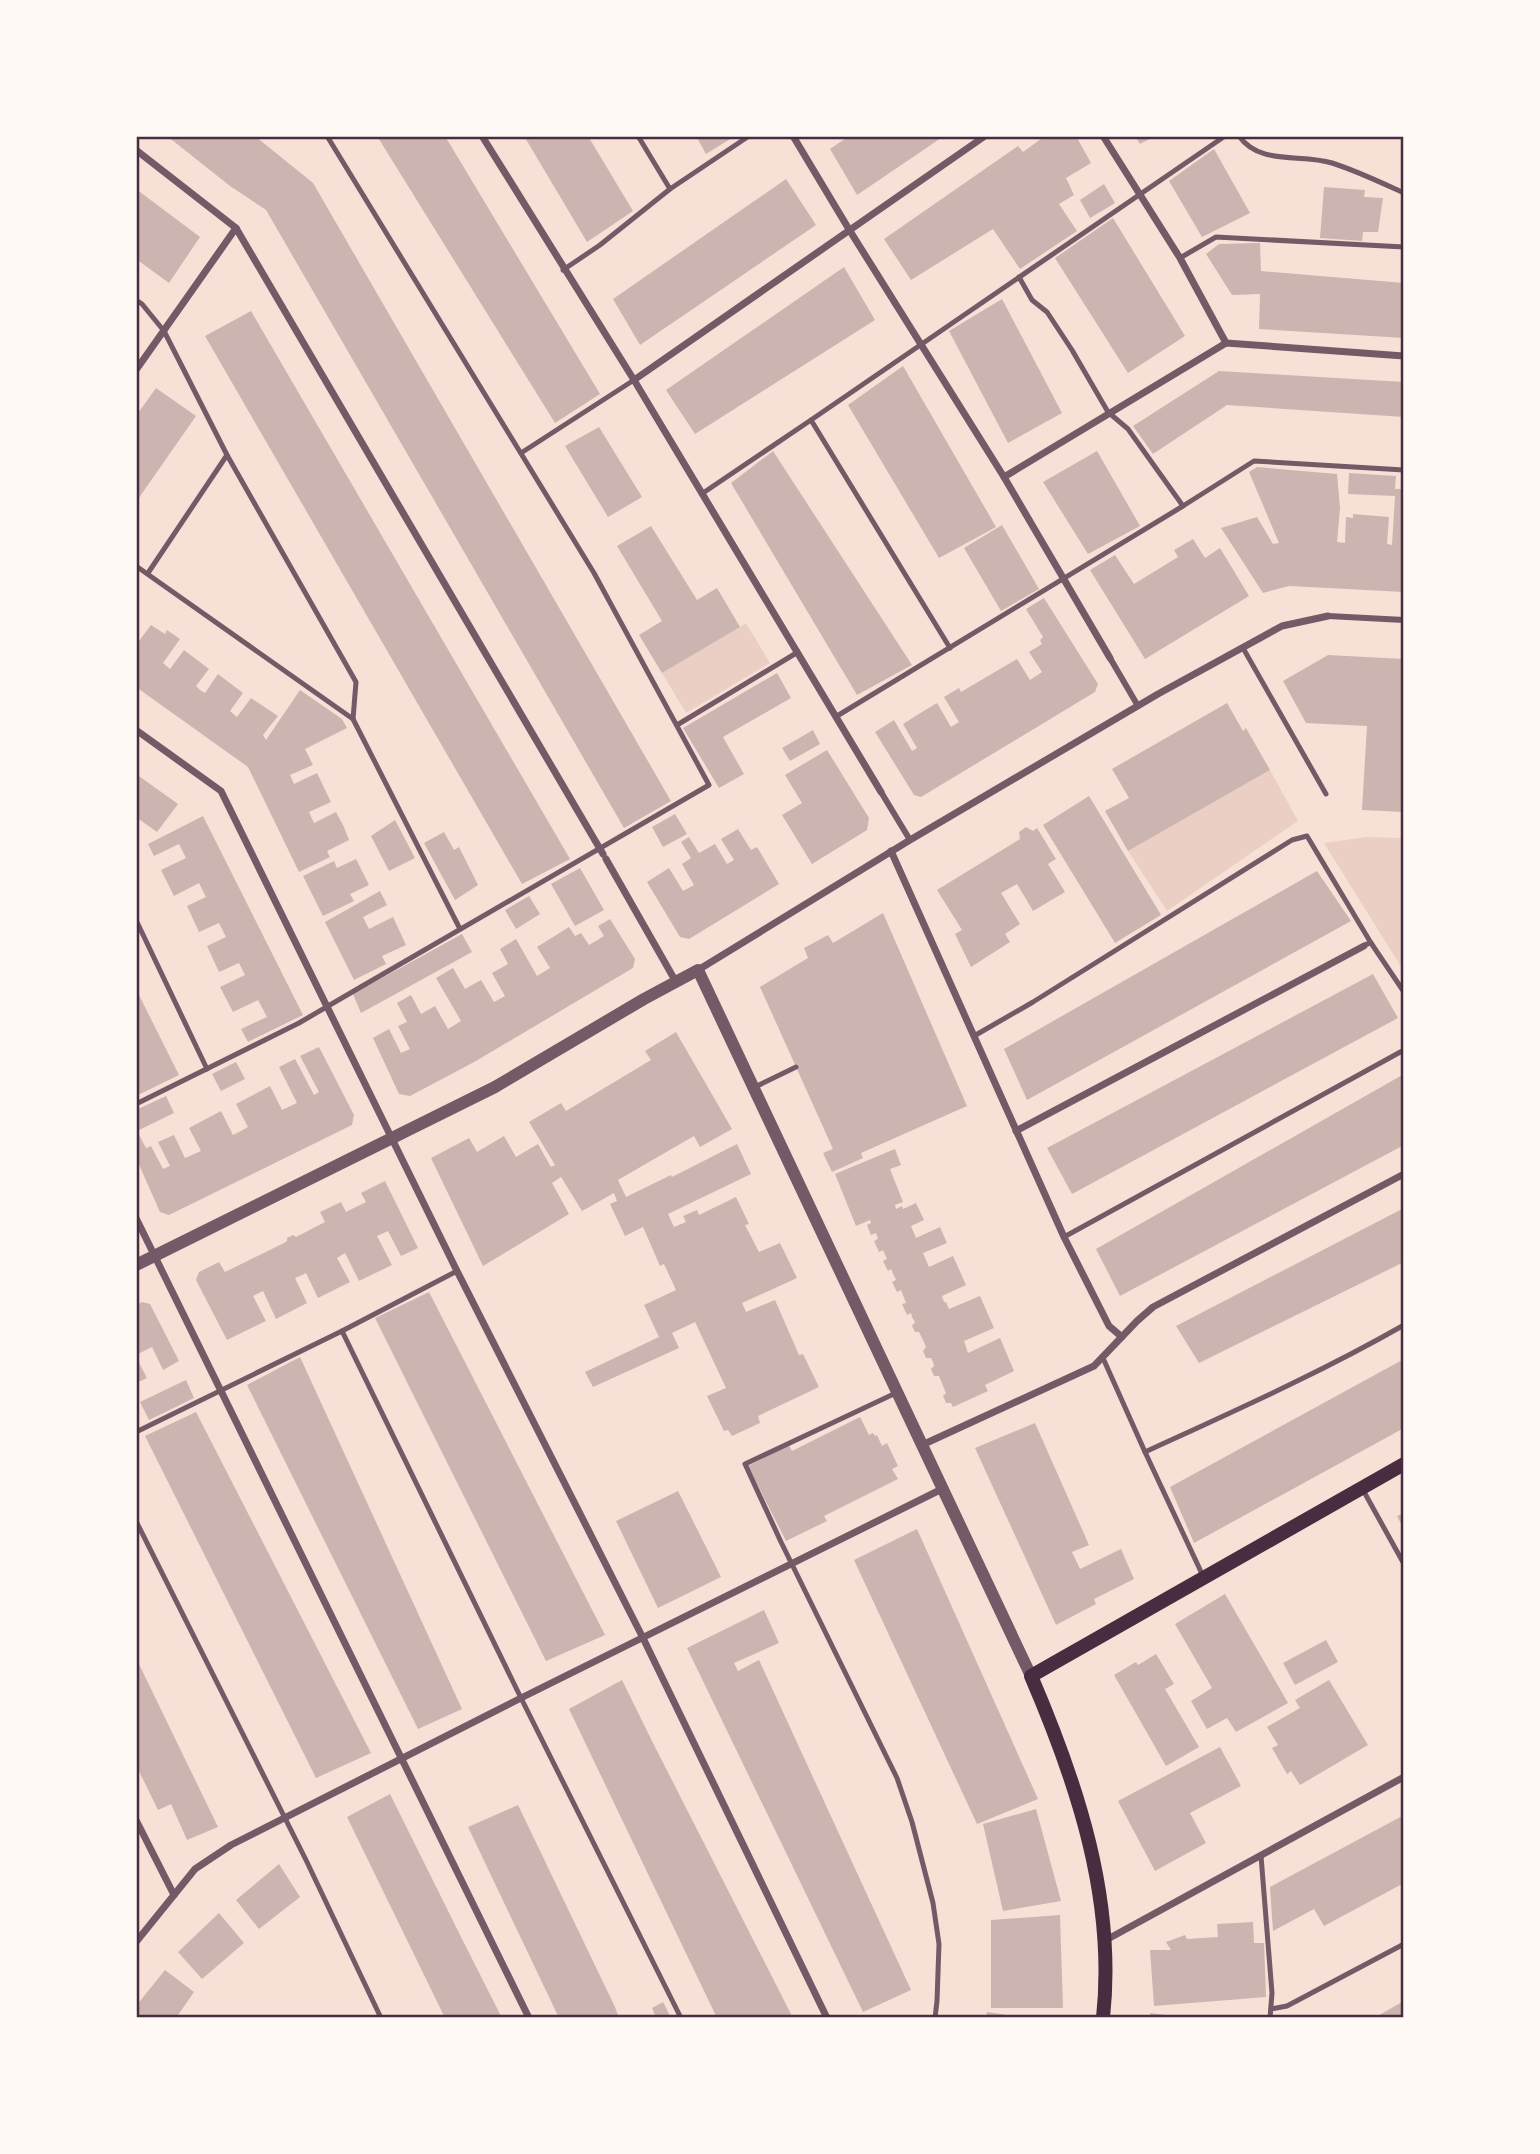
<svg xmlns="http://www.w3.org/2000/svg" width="1540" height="2154" font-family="'Source Sans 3',sans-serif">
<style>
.green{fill:#ebcfc5}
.building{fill:#ccb4b1}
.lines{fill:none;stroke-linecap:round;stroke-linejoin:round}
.service{stroke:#755966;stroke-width:5}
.pedestrian{stroke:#755966;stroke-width:6}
.minor{stroke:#755966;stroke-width:7}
.tertiary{stroke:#755966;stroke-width:12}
.secondary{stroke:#4a2c40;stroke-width:14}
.neatline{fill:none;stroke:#4a2c40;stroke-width:2.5}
</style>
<rect width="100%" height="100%" fill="#f7e1d7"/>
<!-- green -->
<g class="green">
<path d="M746 623 770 663 686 713 662 673Z"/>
<path d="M1270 770 1298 821 1167 911 1128 851Z"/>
<path d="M1366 837 1403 838V970L1324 843Z"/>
</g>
<!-- building -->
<g class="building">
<path d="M167 136H255L313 183 671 801 624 828 266 210 230 186Z"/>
<path d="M377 136H445L600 394 555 423Z"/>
<path d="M524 136H588L633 211 587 242Z"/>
<path d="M696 136H735L706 154Z"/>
<path d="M849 136H944L857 195 830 149Z"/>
<path d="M1045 136H1076L1091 163 1066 178 1074 195 1059 204 1077 231 1020 269 993 229 911 280 884 239 1018 146 1023 152Z"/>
<path d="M1135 136H1155L1140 144Z"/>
<path d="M1214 149 1250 213 1202 237 1169 181Z"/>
<path d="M786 179 816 225 640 345 613 299Z"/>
<path d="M1104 184 1115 203 1090 218 1080 200Z"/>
<path d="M1324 187 1365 190 1364 197 1383 198 1378 232H1363L1362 241 1320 238Z"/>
<path d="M136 189 200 237 169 283 136 259Z"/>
<path d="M1113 218 1185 336 1128 373 1055 258Z"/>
<path d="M1260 243 1261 271 1404 283V338L1259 329 1260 294 1232 295 1206 254 1219 244Z"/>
<path d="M844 267 875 320 695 434 666 390Z"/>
<path d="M1002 299 1062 413 1008 443 949 331Z"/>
<path d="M251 311 570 859 522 884 205 336Z"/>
<path d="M903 366 996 527 939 558 848 405Z"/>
<path d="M1219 371 1404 382V417L1227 405 1153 454 1133 426Z"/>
<path d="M156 388 196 416 136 502V416Z"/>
<path d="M599 427 642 497 608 517 565 446Z"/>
<path d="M773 451 912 665 857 695 731 483Z"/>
<path d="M1097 451 1140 526 1088 554 1043 482Z"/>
<path d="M1257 467 1337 474 1340 508 1337 542 1345 543 1346 517 1353 518V514L1389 517 1387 544 1392 545 1395 496 1348 494 1349 473 1396 476 1395 489H1404V592L1289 586 1263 593 1221 528 1257 517 1273 544 1279 543 1249 472Z"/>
<path d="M1002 525 1039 589 1001 611 964 548Z"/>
<path d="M651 526 697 600 717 588 740 627 662 673 639 635 662 621 617 546Z"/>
<path d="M1193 539 1205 558 1220 548 1249 596 1145 659 1090 570 1115 555 1134 584 1178 557 1174 550Z"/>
<path d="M1044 598 1098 684 1095 692 921 797 914 795 875 732 894 720 912 751 917 748 903 724 922 712 937 703 951 727 959 722 944 697 959 688 961 692 1017 659 1030 680 1042 672 1029 652 1042 644 1040 640 1043 637 1026 609Z"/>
<path d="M151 625 165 634 167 630 180 639 163 663 170 669 184 650 209 669 196 686 200 690 205 693 218 674 243 693 230 711 237 717 251 698 278 716 263 735 266 740 300 690 342 719 347 728 305 749 313 765 290 775 294 784 317 773 331 802 309 812 314 823 336 812 344 827 349 840 327 851 330 857 299 872 248 767 136 687V645Z"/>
<path d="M1328 655 1404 659V812L1362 810 1367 726 1306 723 1283 681Z"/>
<path d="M777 673 791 698 723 737 744 774 719 788 683 728Z"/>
<path d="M1227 703 1243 731 1246 728 1270 770 1128 851 1105 811 1129 798 1112 769Z"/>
<path d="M813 730 820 744 790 761 782 748Z"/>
<path d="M827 750 869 818 867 830 812 864 782 815 802 803 785 775Z"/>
<path d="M136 774 178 804 157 832 136 817Z"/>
<path d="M1089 796 1161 915 1115 943 1043 825Z"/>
<path d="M675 814 687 834 663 847 652 827Z"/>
<path d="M203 816 303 1015 248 1042 241 1029 267 1017 258 1000 233 1012 220 987 245 975 239 963 219 972 207 946 226 937 219 923 199 932 187 906 206 897 199 883 174 896 161 870 186 858 179 844 154 856 148 844Z"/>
<path d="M395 820 415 858 389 871 371 836Z"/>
<path d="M1026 827 1033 831 1037 828 1056 859 1048 864 1065 892 1033 911 1017 884 1001 893 1020 924 1005 934 1010 942 971 967 955 934 962 930 937 890 1020 839 1019 832Z"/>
<path d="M738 829 751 850 757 847 779 884 689 939 680 937 647 882 669 868 683 891 694 885 682 864 691 858 681 842 689 837 699 853 715 844 727 864 734 860 721 839Z"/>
<path d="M444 832 454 850 459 847 478 885 455 900 424 843Z"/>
<path d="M356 859 369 885 350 894 354 901 323 916 303 876 334 861 337 868Z"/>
<path d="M580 868 604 910 575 926 551 884Z"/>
<path d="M1317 871 1351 921 1027 1100 1004 1049Z"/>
<path d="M380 891 387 905 363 917 369 929 393 917 406 945 382 956 386 964 354 980 325 922Z"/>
<path d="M529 896 540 914 516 929 505 910Z"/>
<path d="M883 913 967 1106 861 1153 863 1158 832 1172 823 1153 833 1149 760 987 808 958 804 948 828 935 833 943Z"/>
<path d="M610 919 635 959 633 968 476 1061 410 1096 399 1094 373 1038 389 1029 401 1053 410 1049 398 1026 407 1022 397 1003 411 995 421 1014 435 1006 448 1029 461 1021 436 978 453 968 465 989 481 980 494 1002 505 996 492 973 508 964 500 949 516 939 537 976 550 968 537 947 569 927 575 936 581 933 589 945 604 936 598 926Z"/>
<path d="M462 934 472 952 361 1013 353 994Z"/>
<path d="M1373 974 1398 1018 1072 1194 1047 1148Z"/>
<path d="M136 989 179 1075 136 1096Z"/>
<path d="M676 1032 732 1129 700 1147 694 1136 618 1180 626 1197 671 1175 672 1177 737 1144 751 1174 668 1214 674 1227 686 1222 683 1216 697 1210 699 1215 736 1197 749 1224 745 1225 759 1252 780 1243 797 1278 742 1303 746 1312 775 1300 799 1355 803 1354 819 1387 758 1416 760 1423 732 1436 728 1430 724 1431 707 1396 726 1388 695 1322 672 1333 679 1348 593 1387 585 1372 659 1337 644 1305 676 1290 664 1264 660 1266 643 1227 625 1236 610 1204 617 1201 614 1193 582 1211 561 1177 552 1183 569 1214 483 1266 431 1158 469 1138 477 1152 504 1136 516 1157 538 1144 551 1167 555 1165 529 1122 561 1103 566 1111 651 1060 645 1051Z"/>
<path d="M319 1047 354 1115 352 1125 169 1215 160 1212 136 1158V1110L166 1096 174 1113 137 1131 146 1148 151 1146 163 1169 170 1166 158 1142 174 1135 185 1158 201 1151 189 1128 221 1111 233 1135 241 1131 248 1127 236 1104 270 1086 282 1110 297 1103 279 1067 295 1059 314 1095 319 1092 300 1056Z"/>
<path d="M236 1062 245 1079 221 1091 212 1074Z"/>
<path d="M1404 1074V1145L1120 1296 1096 1249Z"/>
<path d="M895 1149 901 1165 890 1169 903 1202 895 1205 896 1209 902 1206 903 1209 916 1203 924 1220 911 1226 916 1238 940 1227 947 1243 923 1253 929 1267 953 1256 966 1285 942 1296 944 1302H946L949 1309 980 1296 994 1328 964 1341 968 1353 1000 1338 1014 1371 985 1385 988 1391 953 1407 951 1403H946L943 1396 946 1393 939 1376H934L931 1369 934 1366 933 1362 931 1358H926L923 1351 926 1347 923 1340 919 1332H915L912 1326 915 1322 912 1317 911 1313 907 1315 902 1304 906 1303 901 1290 897 1292 892 1282 896 1280 891 1269 888 1271 883 1261 887 1259 883 1250 879 1252 874 1241 878 1239 876 1233 871 1235 867 1225 871 1223 870 1220 856 1226 835 1174Z"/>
<path d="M385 1181 418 1248 401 1256 388 1231 377 1236 392 1265 359 1281 345 1253 337 1258 350 1282 318 1298 306 1273 300 1276 295 1278 307 1303 276 1319 263 1291 253 1296 266 1321 227 1340 196 1280 199 1272 219 1262 225 1272 284 1243 287 1241V1238L293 1235 296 1237 325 1222 320 1212 341 1202 346 1212 366 1202 361 1193Z"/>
<path d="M1404 1208V1262L1199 1363 1176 1326Z"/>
<path d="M429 1292 605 1635 546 1661 375 1318Z"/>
<path d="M142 1302 150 1304 179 1361 163 1370 152 1347 136 1355V1305Z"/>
<path d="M136 1357 147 1378 136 1383Z"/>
<path d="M300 1357 462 1709 418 1729 247 1385Z"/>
<path d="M1404 1359V1428L1194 1543 1170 1487Z"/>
<path d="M186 1380 194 1398 149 1420 140 1402Z"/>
<path d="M196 1412 371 1753 316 1778 145 1436Z"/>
<path d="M860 1417 869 1435 873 1433 875 1436 877 1435 882 1446 887 1443 898 1466 892 1469 898 1479 824 1516 827 1521 786 1541 748 1466 789 1445 792 1451Z"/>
<path d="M1035 1423 1089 1545 1072 1552 1080 1569 1121 1549 1134 1579 1094 1599 1096 1604 1056 1625 975 1448Z"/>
<path d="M678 1491 721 1577 658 1608 616 1521Z"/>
<path d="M1404 1513V1529L1397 1516Z"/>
<path d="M917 1529 1038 1799 977 1824 854 1560Z"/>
<path d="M1225 1594 1288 1703 1236 1732 1227 1718 1207 1729 1191 1701 1212 1688 1175 1624Z"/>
<path d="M764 1610 779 1643 734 1663 738 1671 759 1660 911 1990 863 2012 687 1648Z"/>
<path d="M1326 1640 1338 1662 1295 1685 1283 1663Z"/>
<path d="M1156 1654 1174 1684 1165 1689 1199 1747 1166 1766 1114 1675 1136 1662 1138 1665Z"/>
<path d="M136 1658 218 1827 187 1840 171 1804 158 1810 136 1765Z"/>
<path d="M622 1680 652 1741 793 2018H717L569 1709Z"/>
<path d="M1329 1680 1368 1745 1300 1785 1291 1771 1287 1774 1272 1748 1278 1745 1267 1727 1300 1708 1295 1700Z"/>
<path d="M1220 1747 1241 1786 1190 1813 1206 1843 1155 1871 1118 1801Z"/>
<path d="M390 1794 462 1939 502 2018H445L347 1817Z"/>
<path d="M518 1805 615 2007 619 2018H559L468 1827Z"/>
<path d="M1036 1809 1061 1901 1003 1911 983 1824Z"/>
<path d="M1404 1815V1883L1324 1926 1314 1909 1273 1931 1270 1887Z"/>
<path d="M279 1864 300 1897 259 1929 236 1900Z"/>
<path d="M219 1913 244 1943 202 1979 178 1952Z"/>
<path d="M1060 1915 1063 2008H991V1920Z"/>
<path d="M1253 1922 1254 1943H1264L1266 1997 1154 2006 1150 1950H1171L1166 1942 1185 1935 1187 1939 1218 1937 1217 1924Z"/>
<path d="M165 1970 194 1992 176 2018H138L136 2006Z"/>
<path d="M1404 2001V2018H1374L1388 2010Z"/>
<path d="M663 2002 671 2018H656L652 2008Z"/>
<path d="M987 2012 1014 2016V2018H986Z"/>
<path d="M1150 2013 1175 2016V2018H1150Z"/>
</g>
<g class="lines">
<!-- service -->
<g class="service">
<path d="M1239 136C1260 166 1301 153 1332 163 1357 171 1380 182 1404 193"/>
<path d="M670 189 749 136"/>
<path d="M1180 258 1216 237 1404 247"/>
<path d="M563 270 600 245 670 189 638 136"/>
<path d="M136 300 142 304 164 331 227 455 356 682 353 719"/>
<path d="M811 420 1225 136"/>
<path d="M521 453 634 380"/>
<path d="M703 493 811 420 950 648"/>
<path d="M1183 506 1254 461 1404 470"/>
<path d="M136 566 353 719 460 929"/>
<path d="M148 573 227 455"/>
<path d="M1243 648 1326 794"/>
<path d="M837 716 1183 506 1128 429 1108 412 1072 350 1047 312 1032 300 1019 277"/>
<path d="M677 725 798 652"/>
<path d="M136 920 207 1069"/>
<path d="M1367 944 1371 943 1404 992"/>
<path d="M974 1036 1033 1002 1292 840 1307 836 1371 943"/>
<path d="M755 1087 796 1067"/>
<path d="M136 1104 299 1023 359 988 709 785 594 573 327 136"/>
<path d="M1064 1237 1404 1050"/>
<path d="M342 1331 457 1271"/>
<path d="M1103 1358 1145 1452C1232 1412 1320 1373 1404 1325"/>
<path d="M898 1392 745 1464 781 1542 897 1778 912 1822 933 1903 939 1944 937 2001 935 2018"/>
<path d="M136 1432 342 1331 521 1698 681 2018"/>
<path d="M1145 1452 1203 1576"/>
<path d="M1363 1490 1404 1564"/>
<path d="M136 1521 306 1860 381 2018"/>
<path d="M1261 1856 1272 1993 1270 2018"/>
<path d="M1271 2009 1287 2006 1404 1944"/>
</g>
<!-- pedestrian -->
<g class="pedestrian">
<path d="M1328 616 1404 620"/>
<path d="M1110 658 1138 706"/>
<path d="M881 792 910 840"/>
</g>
<!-- minor -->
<g class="minor">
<path d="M482 136 634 380 881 792"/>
<path d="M793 136 850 231 1004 477 1110 658"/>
<path d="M1103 136 1180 258 1226 343"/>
<path d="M136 150 236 228 603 854"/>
<path d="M136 370 236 228"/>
<path d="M634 380 985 136"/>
<path d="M1004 477 1226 343 1404 356"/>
<path d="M136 730 221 791 457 1271 643 1638 827 2018"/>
<path d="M891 851 1064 1237 1109 1326 1122 1337"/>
<path d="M606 859 676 982"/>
<path d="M698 970 910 840 1158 694 1282 626 1328 616"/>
<path d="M1016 1131 1364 946"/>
<path d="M136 1218 529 2018"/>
<path d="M922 1445 1094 1366 1137 1321 1153 1307 1404 1174"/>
<path d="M136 1820 174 1895"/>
<path d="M1106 1940 1404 1777"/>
<path d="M136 1942 195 1869 231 1845 521 1698 942 1489"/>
</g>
<!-- tertiary -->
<path class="tertiary" d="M136 1265 495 1087 644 999 698 970 1031 1676"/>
<!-- secondary -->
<path class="secondary" d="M1103 2018C1116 1899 1077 1783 1031 1676L1404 1464"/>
</g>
<!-- border -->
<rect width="1540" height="2154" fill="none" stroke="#fffaf5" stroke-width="276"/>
<rect x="138" y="138" width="1264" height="1878" class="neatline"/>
</svg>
